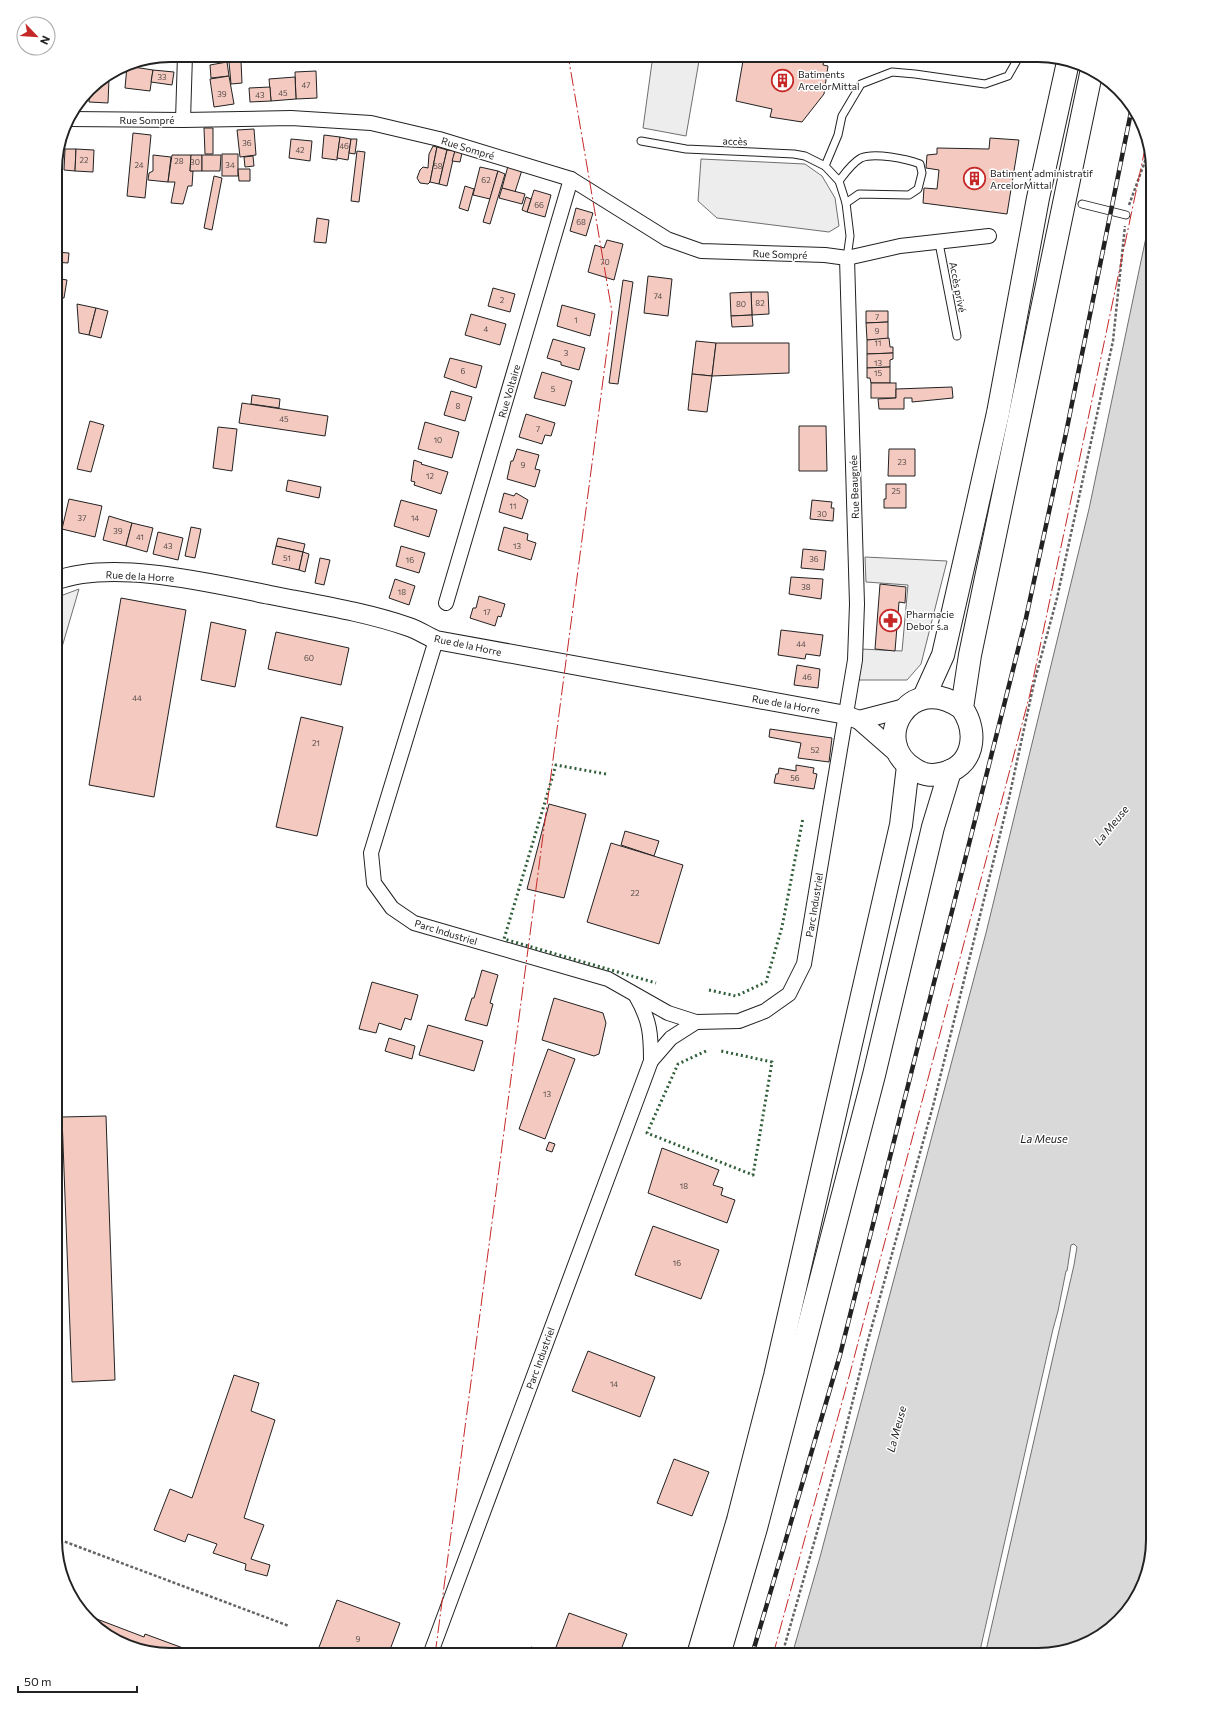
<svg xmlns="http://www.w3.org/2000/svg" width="1208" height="1710" font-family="Commissioner,sans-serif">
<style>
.green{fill:#eee;stroke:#6f6f6f}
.parking{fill:#ededed;stroke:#6f6f6f}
.water{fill:#d9d9d9;stroke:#6f6f6f}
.building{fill:#f3c9c0;stroke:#222}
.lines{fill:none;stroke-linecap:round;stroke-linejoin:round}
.service-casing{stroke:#222;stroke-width:9}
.minor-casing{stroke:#222;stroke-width:16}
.tertiary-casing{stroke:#222;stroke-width:20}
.trunk-casing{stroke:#222;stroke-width:24}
.path{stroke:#646464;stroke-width:2.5;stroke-dasharray:3 2;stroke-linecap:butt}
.service{stroke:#fff;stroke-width:7}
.minor{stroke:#fff;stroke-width:14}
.tertiary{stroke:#fff;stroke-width:18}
.trunk{stroke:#fff;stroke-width:22}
.rail-casing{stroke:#222;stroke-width:4.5}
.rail{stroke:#fff;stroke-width:3;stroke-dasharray:9;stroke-linecap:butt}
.hedge{stroke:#2f5e38;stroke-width:3;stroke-dasharray:2 3;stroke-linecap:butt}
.power{stroke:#c62828;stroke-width:1;stroke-dasharray:14 3 2 3;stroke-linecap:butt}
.labels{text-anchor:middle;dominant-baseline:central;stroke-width:3;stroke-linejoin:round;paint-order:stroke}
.number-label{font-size:8px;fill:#564c4a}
.poi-label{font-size:10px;fill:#222;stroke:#fff;text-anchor:start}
.street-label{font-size:10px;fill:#222;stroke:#fff}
.water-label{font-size:11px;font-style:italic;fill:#222;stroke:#fff}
.rim{fill:none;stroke:#222;stroke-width:2}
</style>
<rect width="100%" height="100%" fill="#fff"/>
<!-- green -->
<path class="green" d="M79 589 55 671V598Z"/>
<!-- parking -->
<g class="parking">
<path d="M653 55H700L686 136 643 128Z"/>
<path d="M701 159 805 164 822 176 835 198 839 226 829 232 717 218 698 201Z"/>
<path d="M865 557 947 561 921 664 907 680H859L861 649 902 651 908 585 866 582Z"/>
</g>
<!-- water -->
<path class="water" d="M1153 204V1540L1138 1597 1095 1639 1038 1655H985L1074 1265 1077 1247 1074 1244 1071 1245 1067 1271H1066L1058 1311 1053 1329 979 1655H792L820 1557 986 933 1089 509Z"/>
<!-- building -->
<g class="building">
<path d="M744 55H825L823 65 828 66 824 94 802 122 770 117 772 109 736 101Z"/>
<path d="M241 61 242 83 231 84 229 62Z"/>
<path d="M227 62 229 76 211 78 210 65Z"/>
<path d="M127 66 153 70 150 91 125 88Z"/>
<path d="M153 70 174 72 172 85 151 82Z"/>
<path d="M316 71 317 98 296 99 295 72Z"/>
<path d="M229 76 234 104 214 107 210 79Z"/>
<path d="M295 77 296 99 271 101 269 79Z"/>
<path d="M103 79H109L108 103 89 102 90 88Z"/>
<path d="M270 87 271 101 250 102 249 88Z"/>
<path d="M204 128H213V154H205Z"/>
<path d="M254 129 256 155 240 157 237 130Z"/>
<path d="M133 133 151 135 145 198 127 196Z"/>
<path d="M324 135 340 137 337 160 322 158Z"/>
<path d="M340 137 351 139 348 160 337 158Z"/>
<path d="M990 138 1019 140 1007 214 923 203 924 188 937 189 939 170 926 168 927 155 937 154V148L989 149Z"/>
<path d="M291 139 312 141 310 161 289 158Z"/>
<path d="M351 139H357L355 154 349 153Z"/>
<path d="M433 146 437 147 430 182 428 184 420 183 417 178 420 170 423 167 428 168 429 154Z"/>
<path d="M437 147 447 150 439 184 430 182Z"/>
<path d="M65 149H76L75 171 64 170Z"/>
<path d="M76 149 94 150 93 172 75 171Z"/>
<path d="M447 150 455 151 447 186 439 184Z"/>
<path d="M357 151 365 152 359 202 351 201Z"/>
<path d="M455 151 462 153 460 162 452 161Z"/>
<rect x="222" y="154" width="16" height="22"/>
<path d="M153 155 171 157 168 182 148 180 149 173 153 171Z"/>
<path d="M172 155H191L190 171H193L192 186H188L183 204 171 203 175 182H168Z"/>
<path d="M191 155H202V171H190Z"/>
<path d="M202 155H221L220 171H202Z"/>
<path d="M253 156 254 166 245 167 244 157Z"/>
<path d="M508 166 522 170 515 192 502 188Z"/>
<path d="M480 167 498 171 490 199 473 195Z"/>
<path d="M238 169H250V181H239Z"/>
<path d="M498 171 505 174 490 224 483 222Z"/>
<path d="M214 176 222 178 212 230 204 228Z"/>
<path d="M465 186 474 189 468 211 459 208Z"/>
<path d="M502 188 525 194 522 204 499 198Z"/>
<path d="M534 190 551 195 545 217 527 212Z"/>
<path d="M526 197 531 199 527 212 522 210Z"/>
<path d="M576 208 593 213 586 236 570 231Z"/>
<path d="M317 218 329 220 326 243 314 242Z"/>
<path d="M607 240 623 244 614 280 588 272 595 245 604 248Z"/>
<path d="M55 252 69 253 68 263 55 262Z"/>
<path d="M648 276 672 279 668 316 644 313Z"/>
<path d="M55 278 67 280 64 298 55 297Z"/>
<path d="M623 280 633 282 618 384 609 383Z"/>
<path d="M493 288 515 294 510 312 488 306Z"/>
<path d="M751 292H768L769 314 752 315Z"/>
<path d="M751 292 752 315 731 316 730 293Z"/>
<path d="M77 304 96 308 89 335 79 333Z"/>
<path d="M562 305 595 314 590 336 557 326Z"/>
<path d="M96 308 108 311 101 338 89 335Z"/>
<path d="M866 311H888V322L866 323Z"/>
<path d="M471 314 506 324 500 345 465 335Z"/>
<path d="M752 315 753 326 732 327 731 316Z"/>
<path d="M888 322V339L867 340 866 323Z"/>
<path d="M889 338 890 347H893V353L867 354V340Z"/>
<path d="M553 339 585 348 579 370 561 365V362L547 358Z"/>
<path d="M696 341 716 343 712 376 692 374Z"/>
<path d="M716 343H789V373L712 376Z"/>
<path d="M893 353V359L890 360V367L867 368V354Z"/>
<path d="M450 358 482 366 476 388 444 377Z"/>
<path d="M890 367V383H871L870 378H867V368Z"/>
<path d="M542 372 572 381 565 406 534 398Z"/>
<path d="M692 374 712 376 707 412 688 410Z"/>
<rect x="871" y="383" width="25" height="15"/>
<path d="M952 387 953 398 912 402V398H904V409H879L878 399 896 398V389Z"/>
<path d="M451 391 472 397 465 421 444 415Z"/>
<path d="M252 395 280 399 279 408 251 404Z"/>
<path d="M242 403 328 416 325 436 239 423Z"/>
<path d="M526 414 555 423 551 436 545 435 542 444 519 437Z"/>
<path d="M90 421 104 425 91 472 77 469Z"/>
<path d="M425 422 459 432 452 458 418 449Z"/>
<path d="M799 426H826L827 471H799Z"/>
<path d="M218 427 237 429 232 471 213 468Z"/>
<path d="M517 449 539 455 535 469 540 470 535 487 507 479 511 461H513Z"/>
<path d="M889 449H915V476H888Z"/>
<path d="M414 460 422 463 421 464 448 472 441 494 414 485 415 482 411 481Z"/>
<path d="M288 480 321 487 319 498 286 491Z"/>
<path d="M886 484H906V508H884V499H886Z"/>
<path d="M504 493 514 496 516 493 528 500 522 519 499 512Z"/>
<path d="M69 499 102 506 95 537 62 529Z"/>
<path d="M401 500 437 510 429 537 394 526Z"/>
<path d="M812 500 832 502 831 508H834L833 521 810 519Z"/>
<path d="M109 516 132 523 126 546 103 540Z"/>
<path d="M132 523 153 528 147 552 126 546Z"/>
<path d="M191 527 201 529 195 558 185 556Z"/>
<path d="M504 527 528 534 527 540 536 543 531 560 498 550Z"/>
<path d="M158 532 183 538 178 560 153 554Z"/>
<path d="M278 538 305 544 303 552 276 546Z"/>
<path d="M276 546 303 552 299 570 272 564Z"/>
<path d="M401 546 425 553 419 573 396 566Z"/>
<path d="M803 549 826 551 824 570 801 568Z"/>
<path d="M303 552 309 554 305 572 299 570Z"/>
<path d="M320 558 330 560 324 585 315 583Z"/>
<path d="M791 577 823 579 821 599 789 594Z"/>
<path d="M395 579 415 586 409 605 389 598Z"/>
<path d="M880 584 906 587 905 603 899 602 895 651 875 649Z"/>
<path d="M479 596 505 604 501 617 498 616 495 626 470 618 473 608H476Z"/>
<path d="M121 598 186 610 154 797 89 785Z"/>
<path d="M211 622 246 630 235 687 201 680Z"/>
<path d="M781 630 823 635 820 656 806 654 805 659 778 655Z"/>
<path d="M276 632 349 648 341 685 268 669Z"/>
<path d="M797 665 820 669 818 688 794 685Z"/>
<path d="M301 717 343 727 317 836 276 827Z"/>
<path d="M770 729 832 738 829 762 798 758 801 743 769 737Z"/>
<path d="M796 765 814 768 813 773 817 774 814 789 774 783 776 774H778L779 768 796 771Z"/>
<path d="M549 804 586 814 564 898 527 889Z"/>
<path d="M625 831 659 841 654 856 621 845Z"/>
<path d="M611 843 683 865 659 944 587 922Z"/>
<path d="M482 970 498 975 490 1003 493 1004 487 1026 465 1020 472 998H474Z"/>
<path d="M372 982 418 995 411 1020 405 1018 401 1030 379 1023 376 1033 359 1029Z"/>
<path d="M554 998 603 1013 606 1023 599 1054 594 1056 542 1040Z"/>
<path d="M428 1025 483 1041 474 1071 419 1055Z"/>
<path d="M389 1038 415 1046 412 1059 385 1051Z"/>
<path d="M548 1049 575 1059 545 1139 519 1129Z"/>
<path d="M106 1116 115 1380 72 1382 62 1117Z"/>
<path d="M549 1142 555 1144 552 1152 546 1150Z"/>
<path d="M662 1148 719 1170 713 1185 723 1188 721 1195 735 1200 727 1223 648 1193Z"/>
<path d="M653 1226 719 1250 701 1299 635 1275Z"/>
<path d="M588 1351 655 1377 640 1417 572 1391Z"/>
<path d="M234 1375 259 1383 251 1411 275 1420 244 1518 264 1525 251 1559 270 1565 267 1576 245 1570 246 1564 213 1553 217 1544 188 1534 185 1542 154 1530 170 1489 192 1498Z"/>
<path d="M674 1459 709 1472 692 1516 657 1503Z"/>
<path d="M337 1600 400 1623 388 1655H316Z"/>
<path d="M569 1613 627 1634 619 1655H553Z"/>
<path d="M89 1616 144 1637 145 1634 202 1655H163L113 1639Z"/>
<path d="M531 1647 551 1655H528Z"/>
</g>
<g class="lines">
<defs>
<g id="service">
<path d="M641 141 686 149 794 154 805 156 825 166"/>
<path d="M839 181C845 173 852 163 861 158 874 152 907 159 920 164L922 173 918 189 909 195 859 194 846 203"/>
<path d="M1082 204 1126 215"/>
<path d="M939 243 957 336"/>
<path d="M847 258 850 236 846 203 839 181 825 166 838 135 842 116 861 84 892 72 915 74 985 84 1008 76 1020 55"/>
</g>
<g id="minor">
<path d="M69 119 183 120 291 118 371 123 439 139 571 179 667 239 701 251 825 255 847 258 900 246 989 236"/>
<path d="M183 120 185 55"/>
<path d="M446 603 571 179"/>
<path d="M436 640 371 853 374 883 392 908 414 923 608 979 668 1013 696 1022 739 1021 765 1011 789 994 804 964 855 660 857 604 847 258"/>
<path d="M651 1061 671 1038 696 1022"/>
<path d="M430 1655 651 1061C651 1034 650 1020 636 996"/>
</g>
<g id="tertiary">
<path d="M55 581C112 559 211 583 270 595 315 604 366 612 409 627 418 630 427 636 436 640L846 715 859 720 899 755"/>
<path d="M859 720 905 708"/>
</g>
<g id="trunk">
<path d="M924 697 943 655 973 524 998 413 1038 198 1068 62"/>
<path d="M962 708C909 670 869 742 914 769 921 774 931 776 940 774 974 768 979 733 962 708L970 655 1092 69"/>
<path d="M698 1655 738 1520 775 1376 901 825 908 766"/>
<path d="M719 1655 756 1528 795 1379 874 1075 933 827 950 771"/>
</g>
</defs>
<!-- service casing -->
<use href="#service" class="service-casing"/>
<!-- minor casing -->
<use href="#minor" class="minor-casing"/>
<!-- tertiary casing -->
<use href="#tertiary" class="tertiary-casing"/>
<!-- trunk casing -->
<use href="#trunk" class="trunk-casing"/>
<!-- path -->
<g class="path">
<path d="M1129 205 1148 153"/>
<path d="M55 1540 63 1541 289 1626"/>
<path d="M782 1655 841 1448 867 1344 933 1106 1009 798 1034 683 1057 598 1113 341 1125 226"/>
</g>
<!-- service -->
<use href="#service" class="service"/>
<!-- minor -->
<use href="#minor" class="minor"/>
<!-- tertiary -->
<use href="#tertiary" class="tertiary"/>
<!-- trunk -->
<use href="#trunk" class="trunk"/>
<defs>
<path id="rail" d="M752 1655 840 1355 1026 618 1066 433 1132 107"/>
</defs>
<!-- rail casing -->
<use href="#rail" class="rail-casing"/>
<!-- rail -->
<use href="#rail" class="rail"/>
<!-- hedge -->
<g class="hedge">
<path d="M606 774 556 765 504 939 656 983"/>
<path d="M709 990 736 996 766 982 782 927 803 818"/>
<path d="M706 1051 678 1064 647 1133 753 1175 772 1062 721 1051"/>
</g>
<!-- power -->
<g class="power">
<path d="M435 1655 612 312 568 55"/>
<path d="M773 1655 850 1373 1030 694 1146 144"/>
</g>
</g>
<!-- icons -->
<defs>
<symbol id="building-ring" viewBox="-11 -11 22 22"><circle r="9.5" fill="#fff" stroke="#c62828" stroke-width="1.5"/><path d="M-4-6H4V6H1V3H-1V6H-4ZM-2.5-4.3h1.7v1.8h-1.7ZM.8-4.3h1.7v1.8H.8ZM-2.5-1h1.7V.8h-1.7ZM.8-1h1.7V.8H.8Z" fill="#c62828"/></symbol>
<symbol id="pharmacy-ring" viewBox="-11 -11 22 22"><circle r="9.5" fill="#fff" stroke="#c62828" stroke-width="1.5"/><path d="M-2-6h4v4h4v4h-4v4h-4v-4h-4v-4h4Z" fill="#c62828"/></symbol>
</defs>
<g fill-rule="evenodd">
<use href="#building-ring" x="770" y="68" width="25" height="25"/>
<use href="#building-ring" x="962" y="166" width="25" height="25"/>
<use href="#pharmacy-ring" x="878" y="608" width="25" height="25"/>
</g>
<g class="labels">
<!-- number labels -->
<g class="number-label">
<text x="162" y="77">33</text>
<text x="306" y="85">47</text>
<text x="283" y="93">45</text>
<text x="222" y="94">39</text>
<text x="260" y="95">43</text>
<text x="247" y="143">36</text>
<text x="344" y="146">46</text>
<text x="300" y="150">42</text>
<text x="84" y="160">22</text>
<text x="179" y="161">28</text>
<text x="195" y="162">30</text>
<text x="139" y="165">24</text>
<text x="230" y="165">34</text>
<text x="438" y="166">58</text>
<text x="486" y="180">62</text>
<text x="539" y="205">66</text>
<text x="581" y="222">68</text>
<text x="605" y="262">70</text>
<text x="658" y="296">74</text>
<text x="502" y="300">2</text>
<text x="760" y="303">82</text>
<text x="741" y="304">80</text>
<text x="877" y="317">7</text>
<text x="576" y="320">1</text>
<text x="486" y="329">4</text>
<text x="877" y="331">9</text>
<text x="878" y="343">11</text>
<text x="566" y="353">3</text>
<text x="878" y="363">13</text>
<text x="463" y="371">6</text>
<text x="878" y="373">15</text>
<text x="553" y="389">5</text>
<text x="458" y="406">8</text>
<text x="284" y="419">45</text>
<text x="538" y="429">7</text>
<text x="438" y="440">10</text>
<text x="902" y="462">23</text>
<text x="523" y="465">9</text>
<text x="430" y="476">12</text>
<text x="896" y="491">25</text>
<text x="513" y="506">11</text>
<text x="822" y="514">30</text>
<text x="82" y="518">37</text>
<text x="415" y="518">14</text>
<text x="118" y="531">39</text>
<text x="140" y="537">41</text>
<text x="168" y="546">43</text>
<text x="517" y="546">13</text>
<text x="287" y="558">51</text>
<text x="814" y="559">36</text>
<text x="410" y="560">16</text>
<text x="806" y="587">38</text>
<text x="402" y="592">18</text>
<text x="487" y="612">17</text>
<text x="801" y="644">44</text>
<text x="309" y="658">60</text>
<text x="807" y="677">46</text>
<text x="137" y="698">44</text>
<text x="316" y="743">21</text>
<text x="815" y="750">52</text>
<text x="795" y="778">56</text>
<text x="635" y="893">22</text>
<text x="547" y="1094">13</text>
<text x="684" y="1186">18</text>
<text x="677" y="1263">16</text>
<text x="614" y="1384">14</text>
<text x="358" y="1639">9</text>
</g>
<!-- poi labels -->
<g class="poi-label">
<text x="798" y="74">Batiments<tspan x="798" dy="12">ArcelorMittal</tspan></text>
<text x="990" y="173">Batiment administratif<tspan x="990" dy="12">ArcelorMittal</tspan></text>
<text x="906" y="614">Pharmacie<tspan x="906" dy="12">Debor s.a</tspan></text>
</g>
<!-- street labels -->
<g class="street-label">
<text x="147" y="120">Rue Sompré</text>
<text transform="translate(735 141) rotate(2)">accès</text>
<text transform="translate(468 148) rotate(17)">Rue Sompré</text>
<text transform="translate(780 254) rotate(2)">Rue Sompré</text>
<text transform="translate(958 287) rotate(79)">Accès privé</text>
<text transform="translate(509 391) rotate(-74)">Rue Voltaire</text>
<text transform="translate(854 487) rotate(-92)">Rue Beaugnée</text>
<text transform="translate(140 576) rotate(3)">Rue de la Horre</text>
<text transform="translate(468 645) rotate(12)">Rue de la Horre</text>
<text transform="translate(786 704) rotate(10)">Rue de la Horre</text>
<text transform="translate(814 905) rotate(-81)">Parc Industriel</text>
<text transform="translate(446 932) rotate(17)">Parc Industriel</text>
<text transform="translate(540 1358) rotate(-70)">Parc Industriel</text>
</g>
<!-- water labels -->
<g class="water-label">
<text transform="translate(1111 825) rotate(-51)">La Meuse</text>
<text x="1044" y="1138">La Meuse</text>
<text transform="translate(896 1429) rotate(-75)">La Meuse</text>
</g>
</g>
<!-- crop -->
<path d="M0 0H1208V1710H0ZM170 62H1038A108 108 0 0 1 1146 170V1540A108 108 0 0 1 1038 1648H170A108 108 0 0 1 62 1540V170A108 108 0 0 1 170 62Z" fill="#fff" fill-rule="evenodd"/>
<path class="rim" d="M170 62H1038A108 108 0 0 1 1146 170V1540A108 108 0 0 1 1038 1648H170A108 108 0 0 1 62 1540V170A108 108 0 0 1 170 62Z"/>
<!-- north arrow -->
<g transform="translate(36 36) rotate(115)"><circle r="19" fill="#ffffff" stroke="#a7a7a7"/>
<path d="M0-3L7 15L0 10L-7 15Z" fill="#c62828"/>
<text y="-6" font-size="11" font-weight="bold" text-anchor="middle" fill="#222222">N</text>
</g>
<!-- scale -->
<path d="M18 1686v6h119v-6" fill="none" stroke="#222222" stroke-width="2"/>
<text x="24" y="1686" font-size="12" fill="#222222" stroke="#ffffff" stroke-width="3" paint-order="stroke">50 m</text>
</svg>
